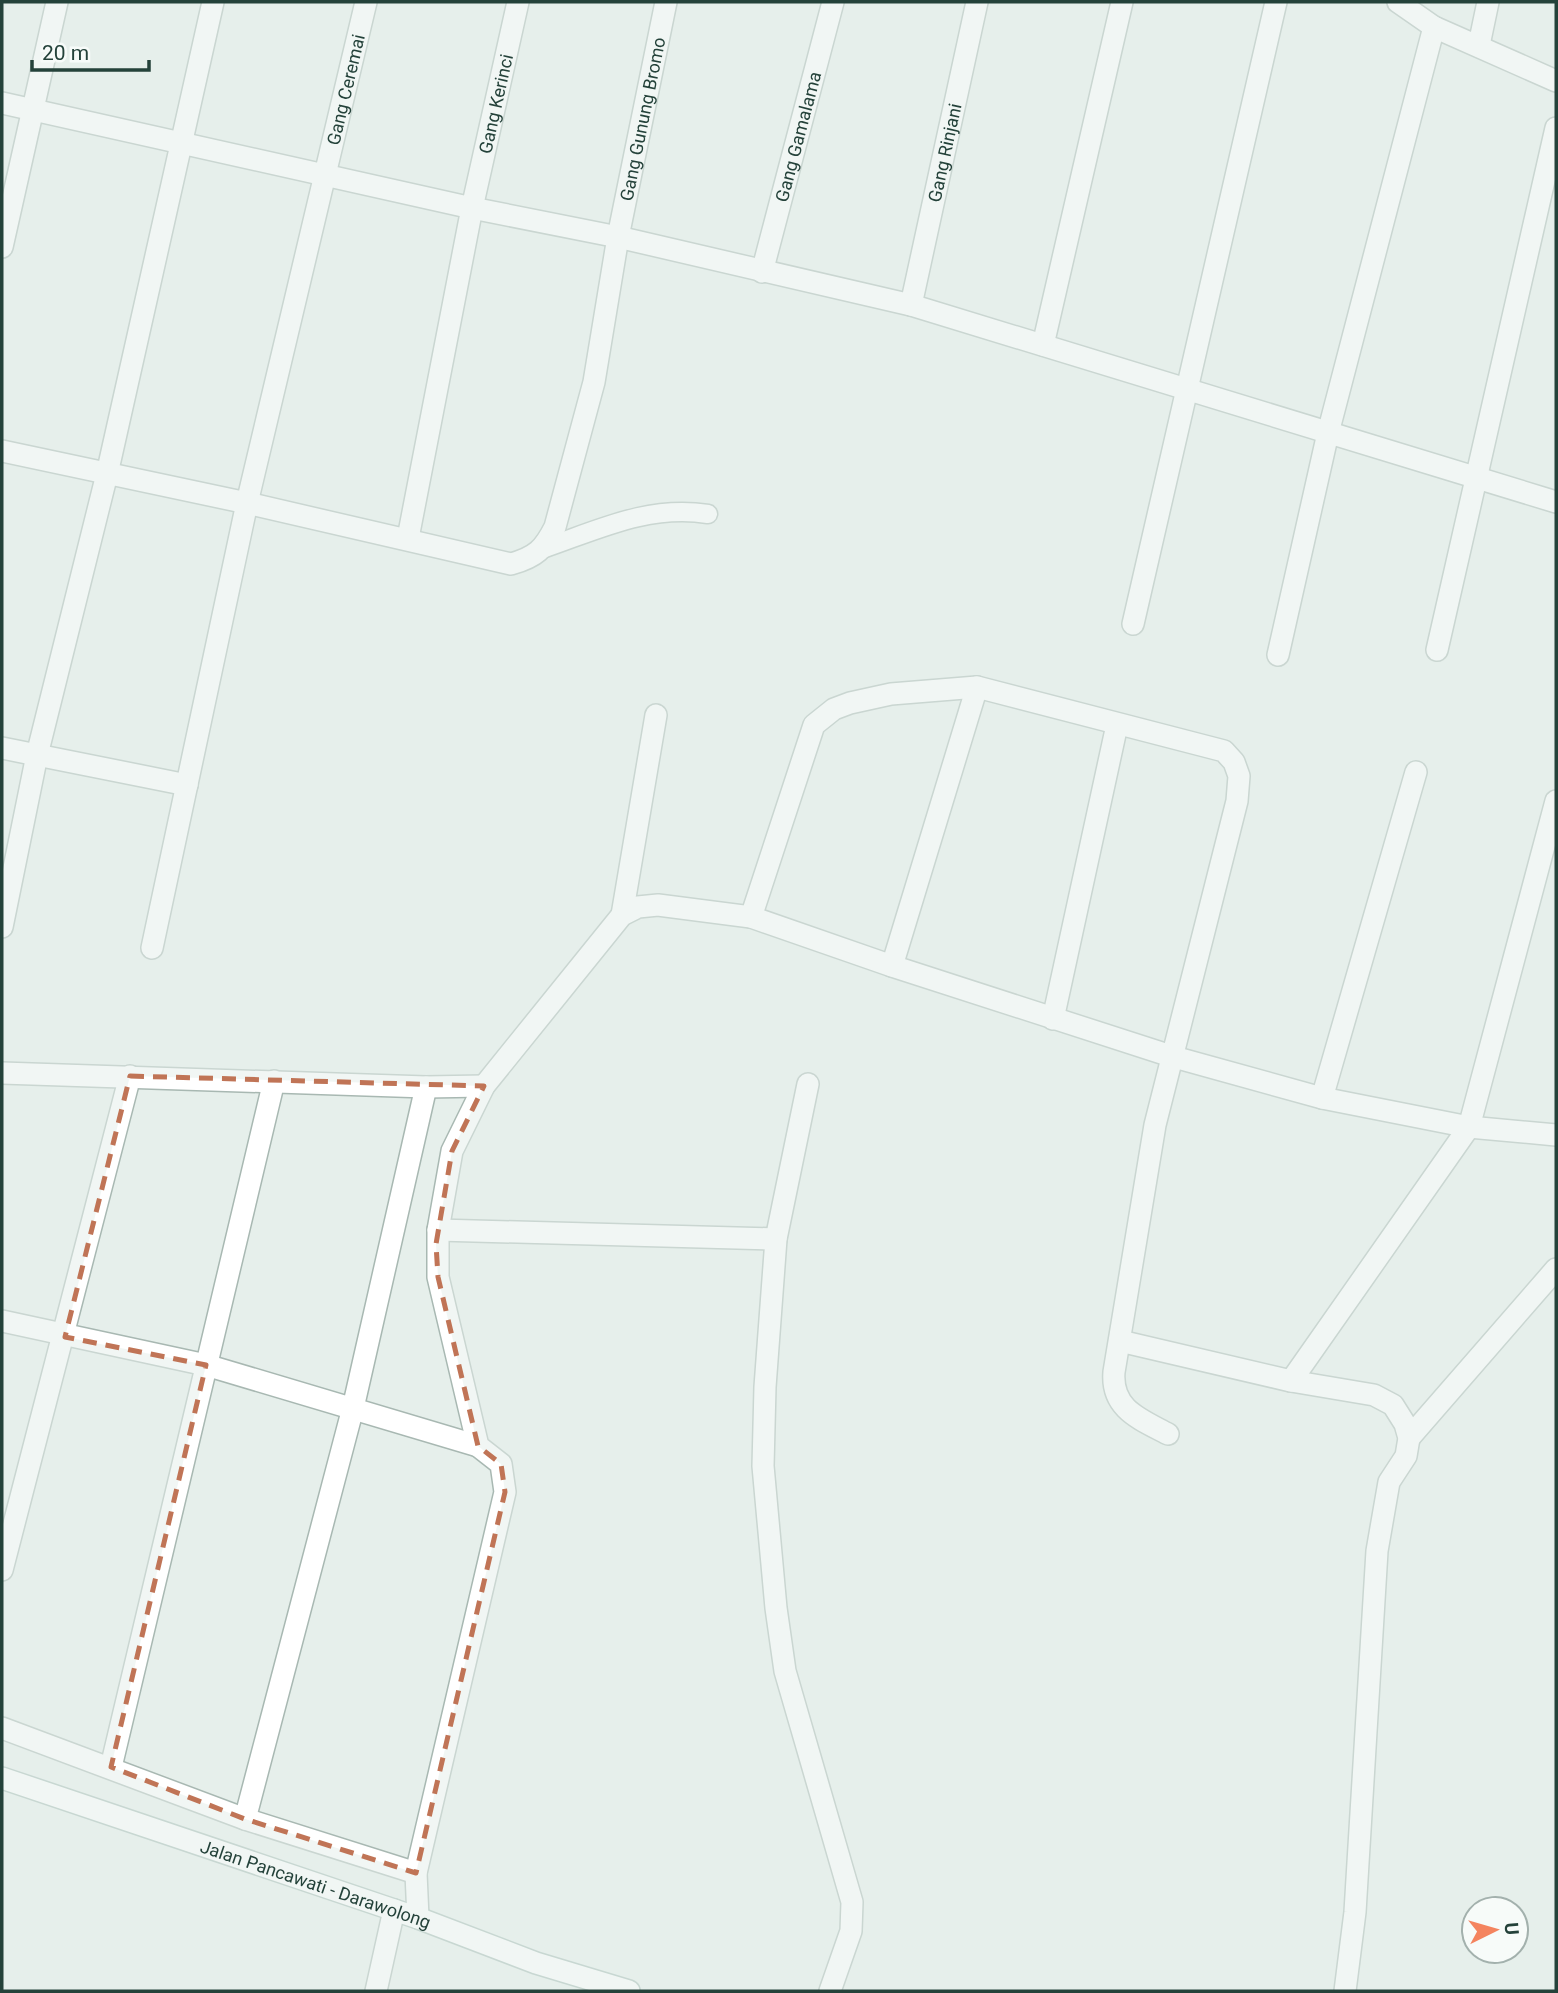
<svg xmlns="http://www.w3.org/2000/svg" width="1558" height="1993" font-family="Roboto,sans-serif">
<style>
.lines{fill:none;stroke-linecap:round;stroke-linejoin:round}
.lane-casing{stroke:#a8b8b2;stroke-width:21}
.street-casing{stroke:#a8b8b2;stroke-width:24}
.secondary-casing{stroke:#a4bbb3;stroke-width:24}
.lane{stroke:#fff;stroke-width:18}
.street{stroke:#fff;stroke-width:21}
.secondary{stroke:#fff;stroke-width:21}
.marked{fill:none;stroke:#c07456;stroke-width:5;stroke-dasharray:14 9;stroke-linejoin:round}
.labels{text-anchor:middle;dominant-baseline:central;stroke-width:5;stroke-linejoin:round;paint-order:stroke}
.street-label{font-size:18px;fill:#24423a;stroke:#f7fbf9}
</style>
<rect width="100%" height="100%" fill="#e6efeb"/>
<g class="lines">
<defs>
<path id="lane" d="M545 548C600 529 648 505 708 514"/>
<g id="street">
<path d="M1398 2 1434 27 1556 81"/>
<path d="M1479 45 1488 2"/>
<path d="M2 103 472 208 618 237 911 305 1556 502"/>
<path d="M2 247 57 2"/>
<path id="s1" d="M762 272 833 2"/>
<path id="s2" d="M911 305 977 2"/>
<path d="M1043 345 1122 2"/>
<path id="s3" d="M2 451 247 503 511 564C536 557 544 549 555 527L594 382 618 237 666 2"/>
<path id="s4" d="M408 538 472 208 518 2"/>
<path d="M1133 624 1276 2"/>
<path d="M1437 650 1556 128"/>
<path d="M1278 655 1328 433 1434 27"/>
<path d="M2 748 187 785"/>
<path d="M622 915 656 715"/>
<path d="M751 917 814 725 834 709 850 703 891 694 977 687 1224 751 1234 762 1239 776 1237 801 1155 1125 1114 1372C1111 1409 1140 1419 1168 1434"/>
<path d="M2 927 37 755 107 474 213 2"/>
<path id="s5" d="M152 948 247 503 366 2"/>
<path d="M892 966 977 687"/>
<path d="M1053 1019 1117 725"/>
<path d="M2 1073 426 1087 484 1086"/>
<path d="M808 1084 776 1239 765 1387 763 1466 776 1608 785 1671 852 1902 851 1931 830 1991"/>
<path d="M1322 1098 1416 772"/>
<path d="M438 1230 776 1239"/>
<path d="M2 1321 206 1365 478 1446"/>
<path d="M1120 1341 1291 1381 1374 1395 1393 1405 1405 1424 1409 1438 1406 1456 1389 1482 1377 1551 1355 1912 1345 1991"/>
<path d="M1291 1381 1469 1127 1556 801"/>
<path d="M1409 1438 1556 1269"/>
<path d="M2 1570 130 1076"/>
<path d="M2 1728 245 1819 416 1873"/>
<path d="M111 1767 274 1081"/>
<path d="M245 1819 353 1408 426 1087"/>
<path d="M418 1918 416 1873 505 1492 501 1464 478 1446 438 1277V1230L452 1151 484 1086 622 915 638 907 658 905 751 917 892 966 1174 1057 1322 1098 1469 1127 1556 1135"/>
<path d="M376 1991 394 1910"/>
</g>
<g id="secondary">
<path id="s6" d="M2 1778 418 1918 536 1963 629 1991"/>
</g>
</defs>
<!-- lane casing -->
<use href="#lane" class="lane-casing"/>
<!-- street casing -->
<use href="#street" class="street-casing"/>
<!-- secondary casing -->
<use href="#secondary" class="secondary-casing"/>
<!-- lane -->
<use href="#lane" class="lane"/>
<!-- street -->
<use href="#street" class="street"/>
<!-- secondary -->
<use href="#secondary" class="secondary"/>
</g>
<!-- marked area -->
<path d="M0 0H1558V1993H0ZM130 1076 484 1086 452 1151 436 1244 438 1277 478 1446 501 1464 505 1492 416 1873 245 1819 111 1767 206 1365 65 1337Z" fill="#e6efeb" fill-opacity=".55" fill-rule="evenodd"/>
<path class="marked" d="M130 1076 484 1086 452 1151 436 1244 438 1277 478 1446 501 1464 505 1492 416 1873 245 1819 111 1767 206 1365 65 1337Z"/>
<g class="labels">
<!-- street labels -->
<g class="street-label">
<text stroke="none"><textPath href="#s5" startOffset="880">Gang Ceremai</textPath></text>
<text stroke="none"><textPath href="#s4" startOffset="443">Gang Kerinci</textPath></text>
<text stroke="none"><textPath href="#s3" startOffset="999">Gang Gunung Bromo</textPath></text>
<text stroke="none"><textPath href="#s1" startOffset="140">Gang Gamalama</textPath></text>
<text stroke="none"><textPath href="#s2" startOffset="156">Gang Rinjani</textPath></text>
<text stroke="none"><textPath href="#s6" startOffset="331">Jalan Pancawati - Darawolong</textPath></text>
</g>
</g>
<!-- border -->
<rect width="1558" height="1993" fill="none" stroke="#24423a" stroke-width="7"/>
<!-- north arrow -->
<g transform="translate(1495 1930) rotate(85)"><circle r="33" fill="#f7fbf9" stroke="#a3b1ad" stroke-width="2"/>
<path d="M0-5L12 26L0 18L-12 26Z" fill="#f4845f"/>
<text y="-10" font-size="19" font-weight="bold" text-anchor="middle" fill="#24423a">U</text>
</g>
<!-- scale -->
<path d="M32 60v10h117v-10" fill="none" stroke="#24423a" stroke-width="3.5"/>
<text x="42" y="60" font-size="21" fill="#24423a" stroke="#f7fbf9" stroke-width="5" paint-order="stroke">20 m</text>
</svg>
